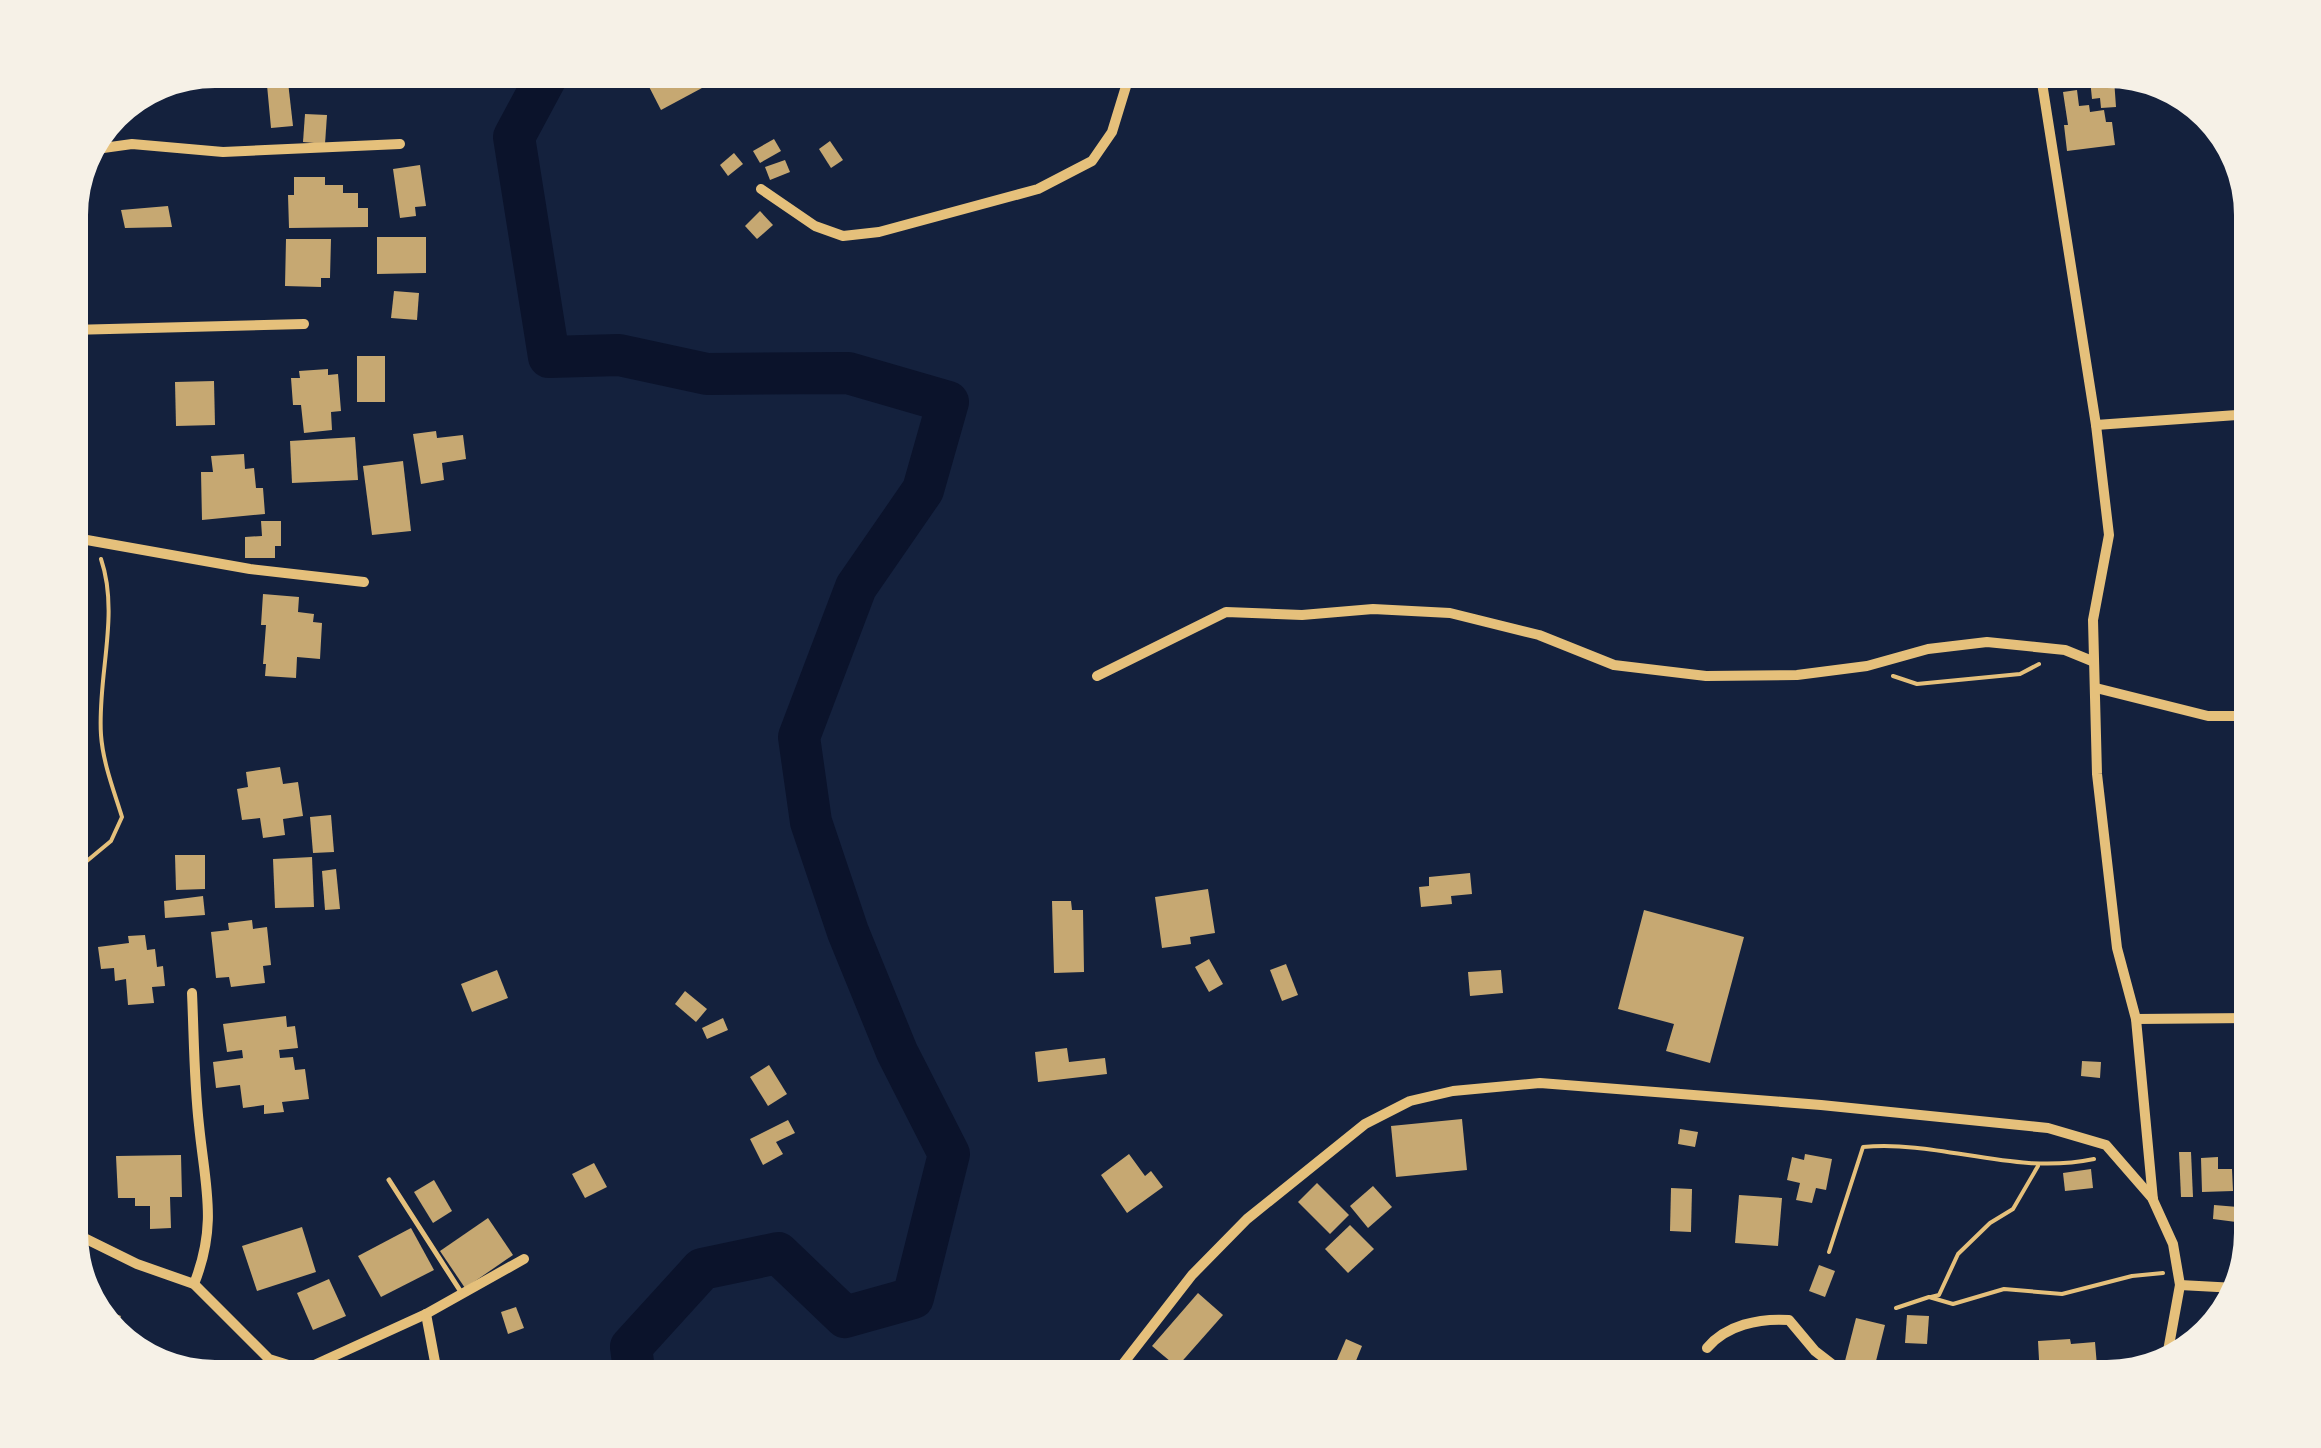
<svg xmlns="http://www.w3.org/2000/svg" width="2321" height="1448" font-family="'Sofia Sans Condensed',sans-serif">
<style>
.lines{fill:none;stroke-linecap:round;stroke-linejoin:round}
.river{stroke:#0b132b;stroke-width:42}
.building{fill:#c6a872}
.path{stroke:#e5c07b;stroke-width:4}
.service{stroke:#e5c07b;stroke-width:5}
.minor{stroke:#e5c07b;stroke-width:10}
</style>
<rect width="100%" height="100%" fill="#14213d"/>
<g class="lines">
<!-- river -->
<path class="river" d="M550 70 514 137 549 357 619 355 707 374 848 373 948 402 923 490 856 587 799 737 811 822 848 932 897 1052 949 1154 913 1298 845 1317 778 1253 702 1269 631 1347 635 1378"/>
</g>
<!-- building -->
<g class="building">
<path d="M648 70H709L715 81 661 110 642 73Z"/>
<path d="M763 70H786L763 82 758 73Z"/>
<path d="M2103 78 2114 79 2116 107 2101 108 2100 98 2092 99 2090 79Z"/>
<path d="M288 82 293 126 271 128 267 85Z"/>
<path d="M2077 90 2079 106 2089 105 2090 112 2104 110 2106 122H2112L2115 145 2067 151 2064 125H2068L2063 92Z"/>
<path d="M305 114 327 115 325 144 303 142Z"/>
<path d="M774 139 781 151 760 163 753 151Z"/>
<path d="M830 141 843 160 831 168 819 149Z"/>
<path d="M734 153 743 164 728 176 720 165Z"/>
<path d="M785 160 790 172 770 180 765 167Z"/>
<path d="M420 165 426 206 415 207 416 216 400 218 393 169Z"/>
<path d="M294 177H325V185H343V193H358V208H368V227L289 228 288 195H294Z"/>
<path d="M168 206 172 227 125 228 121 210Z"/>
<path d="M760 211 773 225 757 239 745 226Z"/>
<path d="M377 237H426V273L377 274Z"/>
<path d="M286 239H331L330 278H321V287L285 286Z"/>
<path d="M394 291 419 293 417 320 391 318Z"/>
<rect x="357" y="356" width="28" height="46"/>
<path d="M328 369V375L338 374 341 411 331 412 332 430 304 433 301 405H293L291 378H300L299 371Z"/>
<path d="M214 381 215 425 176 426 175 382Z"/>
<path d="M436 431 437 438 463 435 466 459 442 463 444 480 421 484 413 434Z"/>
<path d="M355 437 358 480 292 483 290 441Z"/>
<path d="M244 454 245 469 254 468 256 488H263L265 514 202 520 201 472H213L211 456Z"/>
<path d="M403 461 411 531 372 535 363 466Z"/>
<path d="M261 521H281V546H275V558H245V537L262 536Z"/>
<rect x="70" y="586" width="8" height="28"/>
<path d="M263 594 299 597 298 612 314 614 313 622 322 623 320 659 297 657 296 678 265 676 266 664H263L266 625H261Z"/>
<path d="M280 767 283 784 298 782 303 816 283 819 285 835 263 838 260 818 242 820 237 789 248 787 246 772Z"/>
<path d="M331 815 334 852 313 853 310 817Z"/>
<path d="M175 855H205V889L176 890Z"/>
<path d="M312 857 314 907 275 908 273 859Z"/>
<path d="M336 869 340 909 325 910 322 871Z"/>
<path d="M1470 873 1472 894 1451 896 1452 904 1421 907 1419 887 1429 886V877Z"/>
<path d="M1208 889 1215 933 1190 937 1191 944 1162 948 1155 897Z"/>
<path d="M203 896 205 915 165 918 164 901Z"/>
<path d="M1052 901H1071L1072 910H1083L1084 972 1054 973Z"/>
<path d="M1644 910 1744 937 1710 1063 1666 1051 1674 1024 1618 1009Z"/>
<path d="M252 920 253 929 267 927 271 965 263 966 265 983 231 987 229 977 216 978 211 932 229 930 228 923Z"/>
<path d="M145 935 147 950 155 949 157 967 163 966 165 986 152 987 154 1003 128 1005 126 979 115 981 114 968 101 969 98 947 129 943 128 936Z"/>
<path d="M70 946H74L75 1018H70Z"/>
<path d="M1209 959 1223 984 1209 992 1195 967Z"/>
<path d="M1286 964 1298 995 1282 1001 1270 970Z"/>
<path d="M497 970 508 998 472 1012 461 984Z"/>
<path d="M1501 970 1503 993 1470 996 1468 972Z"/>
<path d="M685 991 707 1009 696 1022 675 1004Z"/>
<path d="M286 1016 287 1027 295 1026 298 1048 279 1050 280 1058 293 1057 295 1070 305 1069 309 1099 282 1102 284 1112 264 1114V1105L243 1108 240 1085 216 1088 213 1062 243 1058 242 1050 227 1052 223 1024Z"/>
<path d="M723 1018 728 1030 707 1039 702 1028Z"/>
<path d="M76 1048 79 1087H70V1049Z"/>
<path d="M1067 1048 1069 1062 1105 1058 1107 1074 1038 1082 1035 1052Z"/>
<path d="M2082 1061 2101 1062 2100 1078 2081 1076Z"/>
<path d="M769 1065 787 1094 768 1106 750 1077Z"/>
<path d="M1462 1119 1467 1170 1396 1177 1391 1126Z"/>
<path d="M788 1120 795 1133 776 1142 783 1154 763 1165 750 1139Z"/>
<path d="M70 1125H78L79 1155H75L77 1200H70Z"/>
<path d="M1680 1129 1698 1132 1695 1147 1678 1144Z"/>
<path d="M2179 1152H2191L2193 1197H2181Z"/>
<path d="M1129 1154 1145 1176 1151 1171 1163 1187 1127 1213 1101 1175Z"/>
<path d="M1805 1154 1832 1159 1826 1190 1816 1188 1812 1203 1796 1200 1800 1183 1787 1180 1792 1157 1804 1160Z"/>
<path d="M181 1155 182 1197H170L171 1228 150 1229V1206H135V1198H118L116 1156Z"/>
<path d="M2218 1157V1169H2232L2233 1191 2202 1192 2201 1158Z"/>
<path d="M594 1163 607 1187 585 1198 572 1174Z"/>
<path d="M2091 1169 2093 1188 2065 1191 2063 1173Z"/>
<path d="M434 1180 452 1211 433 1223 414 1192Z"/>
<path d="M1317 1183 1349 1215 1330 1234 1298 1202Z"/>
<path d="M1373 1186 1392 1207 1368 1228 1350 1206Z"/>
<path d="M1671 1188 1692 1189 1691 1232 1670 1231Z"/>
<path d="M1739 1195 1782 1198 1778 1246 1735 1243Z"/>
<path d="M2214 1205 2238 1207 2236 1222 2213 1219Z"/>
<path d="M488 1218 513 1255 465 1288 440 1251Z"/>
<path d="M1350 1225 1374 1249 1348 1273 1325 1249Z"/>
<path d="M302 1227 316 1272 257 1291 242 1246Z"/>
<path d="M411 1228 434 1270 381 1297 358 1256Z"/>
<path d="M1819 1265 1835 1271 1825 1297 1809 1291Z"/>
<path d="M329 1279 346 1316 313 1330 297 1293Z"/>
<path d="M1198 1293 1223 1315 1177 1367 1152 1346Z"/>
<path d="M98 1307 121 1316 115 1331 96 1312Z"/>
<path d="M516 1307 524 1328 508 1334 501 1312Z"/>
<path d="M1907 1315 1929 1316 1927 1344 1905 1343Z"/>
<path d="M1856 1318 1885 1325 1874 1369 1845 1361Z"/>
<path d="M1346 1339 1362 1346 1349 1378H1341L1331 1374Z"/>
<path d="M2070 1339 2071 1344 2095 1342 2097 1366H2089L2090 1378H2040L2038 1341Z"/>
<path d="M503 1362 505 1378H494L492 1364Z"/>
</g>
<g class="lines">
<!-- path -->
<g class="path">
<path d="M1893 676 1917 684 2020 674 2039 664"/>
<path d="M70 875 111 841 122 817C114 791 103 763 101 735 97 677 120 615 101 559"/>
<path d="M1829 1252 1863 1147C1942 1140 2013 1176 2094 1159"/>
<path d="M1931 1297 1939 1295 1958 1254 1990 1223 2013 1209 2038 1166"/>
<path d="M1896 1308 1929 1297 1953 1304 2004 1289 2062 1294 2132 1276 2163 1273"/>
</g>
<!-- service -->
<path class="service" d="M389 1180 461 1292"/>
<!-- minor -->
<g class="minor">
<path d="M2040 70 2096 425 2109 535 2093 620 2097 774 2117 948 2136 1019 2153 1200 2173 1244 2180 1285 2166 1362"/>
<path d="M96 149 132 144 223 152 400 144"/>
<path d="M761 189 815 226 843 236 879 232 1038 189 1092 161 1112 132 1131 70"/>
<path d="M70 330 304 324"/>
<path d="M2096 425 2251 414"/>
<path d="M70 537 250 569 364 582"/>
<path d="M1097 676 1226 612 1302 615 1373 609 1450 613 1539 635 1614 665 1706 676 1797 675 1867 666 1928 649 1987 642 2065 650 2092 661"/>
<path d="M2096 688 2208 716H2251"/>
<path d="M192 993C194 1037 194 1081 199 1125 205 1186 218 1224 194 1284"/>
<path d="M2136 1019 2251 1018"/>
<path d="M70 1231 137 1264 194 1284 269 1359 298 1368 310 1367 426 1314 524 1259"/>
<path d="M2180 1285 2236 1288"/>
<path d="M426 1314 438 1378"/>
<path d="M1707 1348C1726 1325 1759 1318 1789 1320L1815 1351 1850 1378"/>
<path d="M1112 1378 1192 1275 1247 1219 1365 1124 1410 1101 1453 1091 1540 1083 1821 1105 2048 1128 2106 1145 2153 1199"/>
</g>
</g>
<!-- crop -->
<path d="M0 0H2321V1448H0ZM215 88H2107A127 127 0 0 1 2234 215V1233A127 127 0 0 1 2107 1360H215A127 127 0 0 1 88 1233V215A127 127 0 0 1 215 88Z" fill="#f6f1e7" fill-rule="evenodd"/>
</svg>
